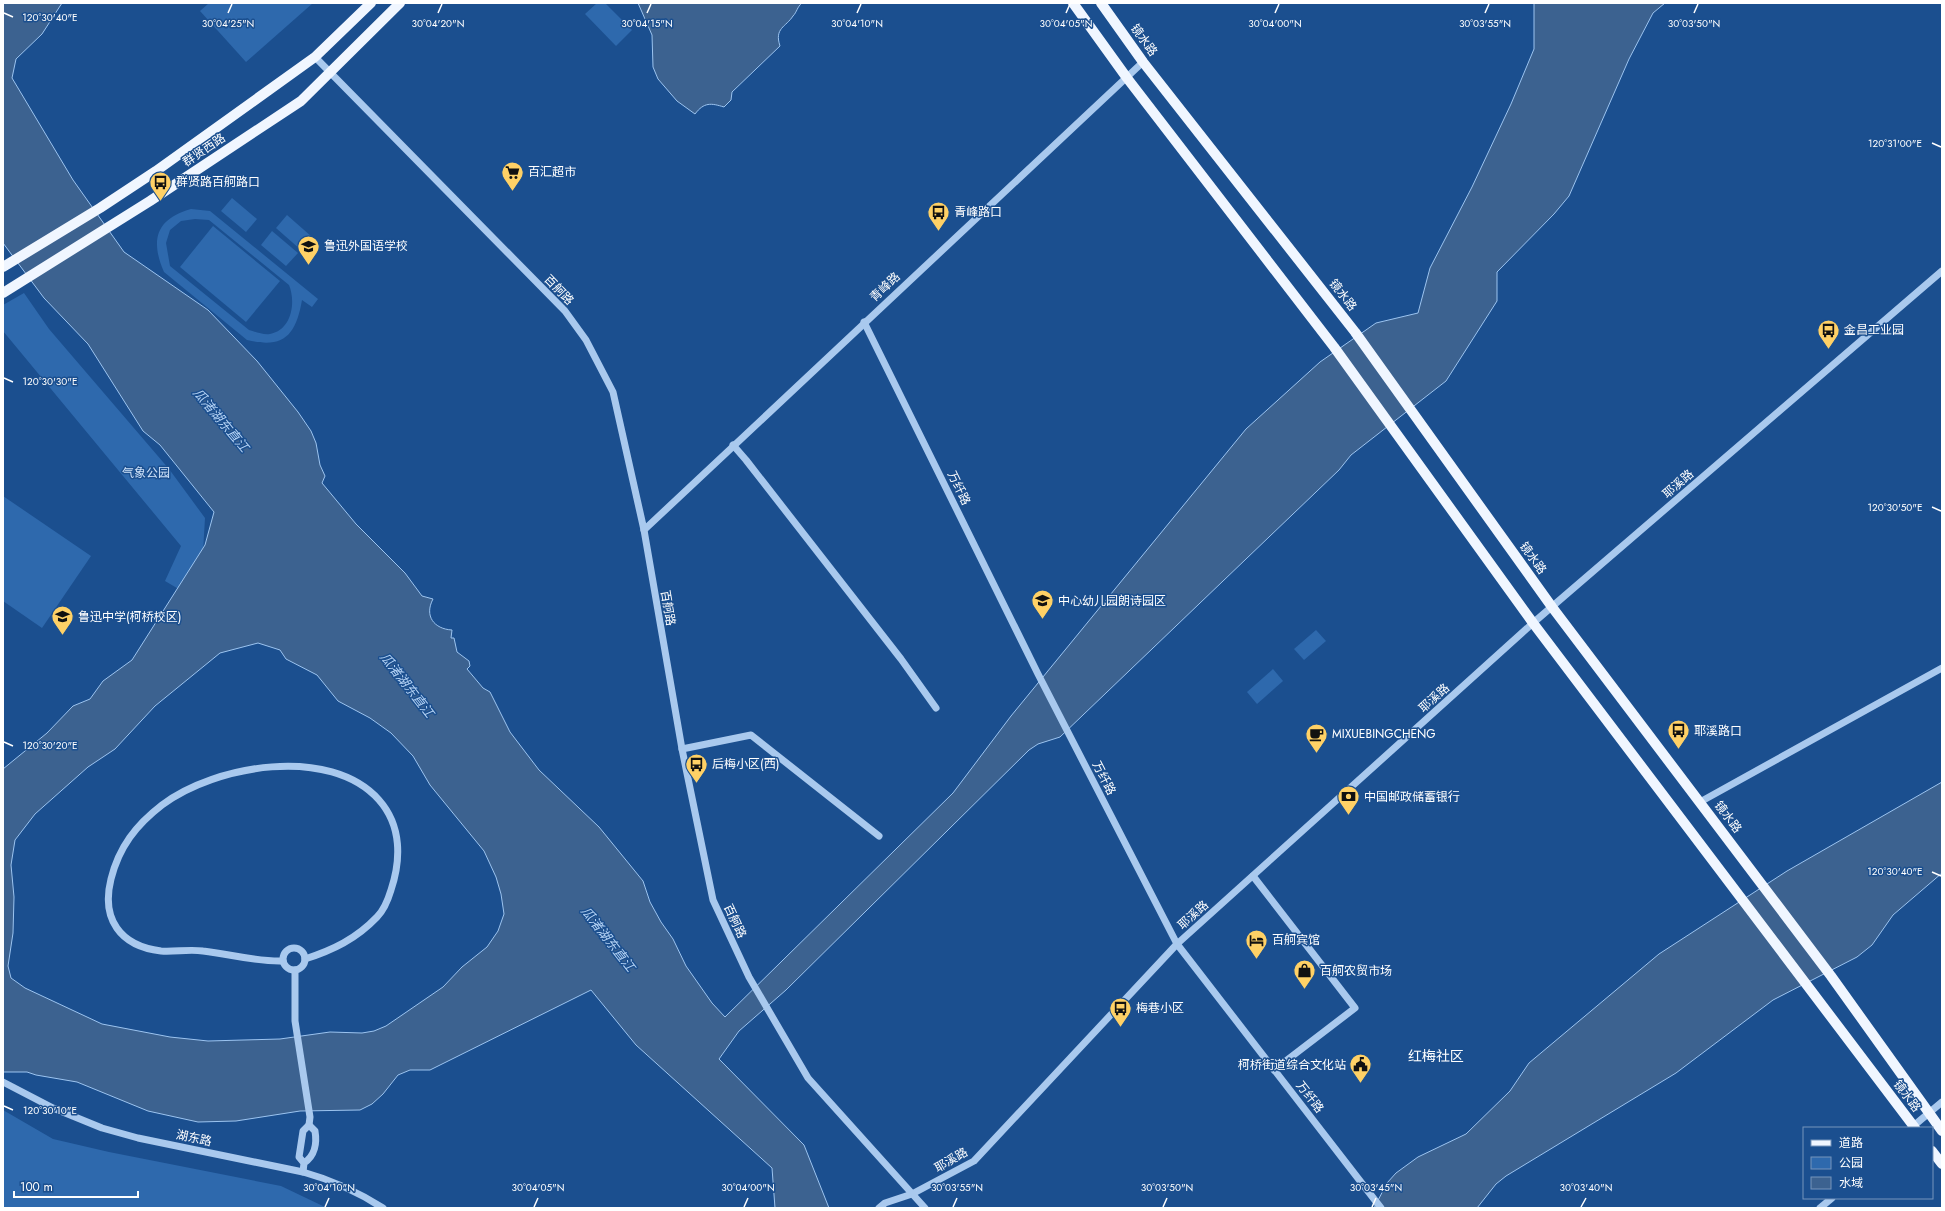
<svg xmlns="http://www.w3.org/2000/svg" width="1945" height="1211" font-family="Jost,'Noto Sans SC',sans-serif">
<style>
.green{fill:#2e69ad;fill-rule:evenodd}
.water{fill:#3c6290;stroke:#9cc4f0;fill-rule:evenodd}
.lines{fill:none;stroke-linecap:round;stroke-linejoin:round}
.minor{stroke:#a9c9ee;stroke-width:7}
.major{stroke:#f0f6ff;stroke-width:10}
.ticks{fill:none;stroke:#fff;stroke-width:1.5}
.labels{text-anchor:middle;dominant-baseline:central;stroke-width:3;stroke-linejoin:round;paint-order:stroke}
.street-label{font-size:12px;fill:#fff;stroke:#1b4f8f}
.poi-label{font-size:12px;fill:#fff;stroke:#1b4f8f;text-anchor:start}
.park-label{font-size:12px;fill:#cfe3fa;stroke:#1b4f8f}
.water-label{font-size:13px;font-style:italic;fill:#b5d3f5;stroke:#1b4f8f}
.quarter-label{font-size:14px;fill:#fff;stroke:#1b4f8f}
.ticks-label{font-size:10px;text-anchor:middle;fill:#fff;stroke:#1b4f8f;stroke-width:3;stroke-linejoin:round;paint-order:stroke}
</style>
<rect width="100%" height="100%" fill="#1b4f8f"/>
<!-- green -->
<g class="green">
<path d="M209 3H313L246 62 200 11Z"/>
<path d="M597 3H605L632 30 616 46 585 14Z"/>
<path d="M232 198 257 219 246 232 221 211Z"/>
<path d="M191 209 210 211 318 299 312 307 302 300C296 335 284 349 247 340L164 272C150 240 156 219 191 209ZM195 219 209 220 289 285C296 302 292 330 270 334 263 335 256 332 249 330L170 266 166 243 170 230 181 221Z"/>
<path d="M287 215 312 237 301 250 276 228Z"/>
<path d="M213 226 280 281 246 322 180 267Z"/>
<path d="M272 231 298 253 286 266 261 245Z"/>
<path d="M24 293 49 329 169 469 205 518 203 552 182 591 165 581 181 546 3 331V305Z"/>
<path d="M3 496 91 556 42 628 3 601Z"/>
<path d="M1316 630 1326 641 1304 660 1294 649Z"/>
<path d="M1273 669 1283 681 1257 704 1247 692Z"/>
<path d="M3 1110 53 1139 109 1152 281 1186 327 1208H3Z"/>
</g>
<!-- water -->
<g class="water">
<path d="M3 3H62L42 34 16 59 12 78 73 180 124 252 208 310 257 361 298 412 311 431 316 443 320 465 325 476 322 483 356 524 405 573 422 596 433 599C424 616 434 629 452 630L451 638H454L457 652 469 661 470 666 467 669 483 688 490 692 510 732 539 770 599 827 643 881 650 902 661 922 673 939 686 966 712 1003 725 1017 953 793 1011 716 1246 429 1320 362 1376 323 1418 313 1430 268 1472 187 1511 104 1534 49V3H1665L1653 13 1629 59 1569 196 1554 214 1497 272V301L1446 381 1351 455 1339 470 1060 737 1038 744 1029 750 786 990 739 1031 719 1059 804 1145 829 1208H775L772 1168 636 1045 591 990 430 1070H410L398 1075 383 1094 372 1104 360 1110 300 1111 236 1121 198 1122 148 1111 77 1082 36 1075 27 1072H3V769L47 733 73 706 90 699 103 681 132 660 205 545 214 512 160 445 143 431 88 344 44 298 3 243ZM258 643 280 650 286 659 317 675 338 701 370 718 391 733 413 756 430 785 484 851 496 877 501 894 504 914 498 931 487 947 462 967 443 987 386 1026 374 1031 362 1033 330 1032 280 1039 208 1041 170 1037 102 1024 25 988 11 978 8 966 13 933 14 897 11 865 15 840 35 814 88 767 115 749 155 706 220 653Z"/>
<path d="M638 3H802C797 7 797 12 793 16 786 27 774 28 780 46L732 92 731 100 724 107C711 103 704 102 695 114L677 101 658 79 653 67 652 35Z"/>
<path d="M1942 782V873L1893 915 1872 945 1857 957 1773 1000 1676 1073 1506 1176 1496 1184 1477 1208H1374L1387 1183 1396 1173 1418 1157 1466 1134 1510 1091 1529 1063 1659 954 1787 871Z"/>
</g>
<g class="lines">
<!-- minor -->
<g class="minor">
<path d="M315 57 565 311 586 340 613 392 644 530 682 749 713 900 749 977 808 1078 925 1208"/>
<path d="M864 322 1038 674 1177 944 1381 1208"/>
<path d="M733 445 746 460 901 659 936 708"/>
<path d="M644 530 1143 62"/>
<path d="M682 749 751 735 879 836"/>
<path d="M1700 802 1942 668"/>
<path d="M1253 876 1355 1008 1274 1070"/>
<circle cx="294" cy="959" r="11"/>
<path d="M283 961C256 962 230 954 203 951 189 949 175 952 161 951 120 946 101 919 111 879 119 847 136 825 162 805 215 765 330 745 379 800 402 826 401 860 391 890 388 900 384 910 377 917 356 939 333 950 305 959"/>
<path d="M295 970V1021L310 1117 309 1125"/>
<path d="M3 1082 53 1108 102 1128 138 1138 303 1172C332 1180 358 1192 383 1208"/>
<path d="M1911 1128 1942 1102"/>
<path d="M303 1172 304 1163C315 1156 317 1143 315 1131L309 1125 303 1131 299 1157 304 1163"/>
<path d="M879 1208 885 1203 912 1194 974 1161 1177 944 1533 623 1942 271"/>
<path d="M1820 1208 1832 1198"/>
</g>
<!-- major -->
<g class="major">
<path d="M1073 3 1127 78 1334 347 1533 623 1915 1128"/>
<path d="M1101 3 1143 62 1355 332 1552 607 1831 976 1942 1131"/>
<path d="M3 267 100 208 156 171 315 57 371 3"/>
<path d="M3 293 150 201 301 101 400 3"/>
<path d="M1932 1151 1942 1164"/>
</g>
</g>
<!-- ticks -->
<path class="ticks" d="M4 13 13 17M228 13 232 4M438 13 442 4M647 13 651 4M857 13 861 4M1066 13 1070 4M1275 13 1279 4M1485 13 1489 4M1694 13 1698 4M1932 143 1941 147M4 378 13 382M1932 507 1941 511M4 742 13 746M1932 872 1941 876M4 1106 13 1110M325 1207 329 1198M534 1207 538 1198M744 1207 748 1198M953 1207 957 1198M1163 1207 1167 1198M1372 1207 1376 1198M1581 1207 1586 1198"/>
<!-- icons -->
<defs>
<symbol id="supermarket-pin" viewBox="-11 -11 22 30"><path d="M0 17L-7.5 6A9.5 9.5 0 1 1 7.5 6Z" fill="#ffd166" stroke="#1b4f8f"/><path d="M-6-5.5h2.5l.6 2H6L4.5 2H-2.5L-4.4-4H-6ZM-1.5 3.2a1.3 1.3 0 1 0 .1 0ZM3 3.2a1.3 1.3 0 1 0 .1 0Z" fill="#111"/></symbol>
<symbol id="bus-pin" viewBox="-11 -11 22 30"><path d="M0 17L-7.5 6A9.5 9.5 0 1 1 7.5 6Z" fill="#ffd166" stroke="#1b4f8f"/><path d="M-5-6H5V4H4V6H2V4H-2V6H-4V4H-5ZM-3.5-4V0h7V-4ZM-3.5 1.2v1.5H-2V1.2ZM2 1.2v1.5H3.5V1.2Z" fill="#111"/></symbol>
<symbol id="school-pin" viewBox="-11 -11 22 30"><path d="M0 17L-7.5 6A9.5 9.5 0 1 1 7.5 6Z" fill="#ffd166" stroke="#1b4f8f"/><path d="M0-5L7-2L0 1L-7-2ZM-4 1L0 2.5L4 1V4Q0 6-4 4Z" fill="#111"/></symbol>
<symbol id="cafe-pin" viewBox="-11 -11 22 30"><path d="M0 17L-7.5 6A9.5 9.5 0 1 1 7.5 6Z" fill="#ffd166" stroke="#1b4f8f"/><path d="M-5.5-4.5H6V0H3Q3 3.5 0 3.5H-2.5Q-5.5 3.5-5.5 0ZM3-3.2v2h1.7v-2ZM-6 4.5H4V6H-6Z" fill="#111"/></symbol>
<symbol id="bank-pin" viewBox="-11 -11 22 30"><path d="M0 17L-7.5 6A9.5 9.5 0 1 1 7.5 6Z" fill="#ffd166" stroke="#1b4f8f"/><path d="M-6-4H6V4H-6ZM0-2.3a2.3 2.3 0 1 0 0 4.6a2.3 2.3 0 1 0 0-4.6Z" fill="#111"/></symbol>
<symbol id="hotel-pin" viewBox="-11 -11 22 30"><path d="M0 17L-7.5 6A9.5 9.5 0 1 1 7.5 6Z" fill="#ffd166" stroke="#1b4f8f"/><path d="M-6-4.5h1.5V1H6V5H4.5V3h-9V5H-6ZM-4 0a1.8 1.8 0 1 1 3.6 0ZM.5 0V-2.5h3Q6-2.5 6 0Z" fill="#111"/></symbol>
<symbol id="shop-pin" viewBox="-11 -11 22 30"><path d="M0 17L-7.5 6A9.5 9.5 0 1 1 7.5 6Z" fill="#ffd166" stroke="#1b4f8f"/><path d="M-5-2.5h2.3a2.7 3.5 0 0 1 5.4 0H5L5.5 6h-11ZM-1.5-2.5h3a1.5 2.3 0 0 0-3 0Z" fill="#111"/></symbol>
<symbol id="civic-pin" viewBox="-11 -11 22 30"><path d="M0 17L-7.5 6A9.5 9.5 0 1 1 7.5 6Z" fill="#ffd166" stroke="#1b4f8f"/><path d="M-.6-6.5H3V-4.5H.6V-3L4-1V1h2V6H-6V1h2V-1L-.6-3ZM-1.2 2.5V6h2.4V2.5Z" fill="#111"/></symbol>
</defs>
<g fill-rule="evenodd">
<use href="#supermarket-pin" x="500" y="160" width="25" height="34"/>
<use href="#bus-pin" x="148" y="170" width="25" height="34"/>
<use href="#bus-pin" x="926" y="200" width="25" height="34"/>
<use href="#school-pin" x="296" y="234" width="25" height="34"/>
<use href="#bus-pin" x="1816" y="318" width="25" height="34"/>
<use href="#school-pin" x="1030" y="588" width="25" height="34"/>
<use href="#school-pin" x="50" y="604" width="25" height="34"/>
<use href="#bus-pin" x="1666" y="718" width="25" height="34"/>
<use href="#cafe-pin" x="1304" y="722" width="25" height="34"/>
<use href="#bus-pin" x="684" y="752" width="25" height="34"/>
<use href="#bank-pin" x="1336" y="784" width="25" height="34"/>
<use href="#hotel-pin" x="1244" y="928" width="25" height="34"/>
<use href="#shop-pin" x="1292" y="958" width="25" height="34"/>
<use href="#bus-pin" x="1108" y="996" width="25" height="34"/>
<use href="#civic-pin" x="1348" y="1052" width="25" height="34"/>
</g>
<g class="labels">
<!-- street labels -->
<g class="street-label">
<text transform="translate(1144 40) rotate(54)">镜水路</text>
<text transform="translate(204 150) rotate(-34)">群贤西路</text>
<text transform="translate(885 287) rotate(-43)">青峰路</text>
<text transform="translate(559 290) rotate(46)">百舸路</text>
<text transform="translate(1343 295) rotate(52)">镜水路</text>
<text transform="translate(1678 484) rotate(-41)">耶溪路</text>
<text transform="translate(959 488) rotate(64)">万纤路</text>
<text transform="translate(1533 558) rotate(54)">镜水路</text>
<text transform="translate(668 608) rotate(80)">百舸路</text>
<text transform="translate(1434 698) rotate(-42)">耶溪路</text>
<text transform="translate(1104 778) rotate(63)">万纤路</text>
<text transform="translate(1728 817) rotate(53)">镜水路</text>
<text transform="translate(1193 915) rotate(-42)">耶溪路</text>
<text transform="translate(735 921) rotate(65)">百舸路</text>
<text transform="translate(1907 1096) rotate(53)">镜水路</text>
<text transform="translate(1310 1097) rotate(52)">万纤路</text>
<text transform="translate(194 1138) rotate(12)">湖东路</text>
<text transform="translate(951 1160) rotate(-30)">耶溪路</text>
</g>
<!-- poi labels -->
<g class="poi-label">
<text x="528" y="172">百汇超市</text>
<text x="176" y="182">群贤路百舸路口</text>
<text x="954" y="212">青峰路口</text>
<text x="324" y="246">鲁迅外国语学校</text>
<text x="1844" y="330">金昌工业园</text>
<text x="1058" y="601">中心幼儿园朗诗园区</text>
<text x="78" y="617">鲁迅中学(柯桥校区)</text>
<text x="1694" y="731">耶溪路口</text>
<text x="1332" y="734">MIXUEBINGCHENG</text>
<text x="712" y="764">后梅小区(西)</text>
<text x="1364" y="797">中国邮政储蓄银行</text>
<text x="1272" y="940">百舸宾馆</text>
<text x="1320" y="971">百舸农贸市场</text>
<text x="1136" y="1008">梅巷小区</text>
<text x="1346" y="1065" text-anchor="end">柯桥街道综合文化站</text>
</g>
<!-- park labels -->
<g class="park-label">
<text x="146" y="473">气象公园</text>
</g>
<!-- water labels -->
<g class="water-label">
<text transform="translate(221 420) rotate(50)">瓜渚湖东直江</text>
<text transform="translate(407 685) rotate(52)">瓜渚湖东直江</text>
<text transform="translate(608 939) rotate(52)">瓜渚湖东直江</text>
</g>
<!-- quarter labels -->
<g class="quarter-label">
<text x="1436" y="1056">红梅社区</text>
</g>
</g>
<g class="ticks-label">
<text x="50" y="21">120°30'40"E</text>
<text x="647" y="27">30°04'15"N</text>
<text x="857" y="27">30°04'10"N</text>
<text x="1066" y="27">30°04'05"N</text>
<text x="1275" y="27">30°04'00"N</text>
<text x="1485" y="27">30°03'55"N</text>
<text x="1694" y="27">30°03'50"N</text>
<text x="228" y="27">30°04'25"N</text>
<text x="438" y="27">30°04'20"N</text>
<text x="1895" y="147">120°31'00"E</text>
<text x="50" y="385">120°30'30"E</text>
<text x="1895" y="511">120°30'50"E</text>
<text x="50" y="749">120°30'20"E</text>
<text x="1895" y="875">120°30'40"E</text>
<text x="50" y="1114">120°30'10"E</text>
<text x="329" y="1191">30°04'10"N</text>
<text x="538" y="1191">30°04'05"N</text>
<text x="748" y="1191">30°04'00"N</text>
<text x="957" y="1191">30°03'55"N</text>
<text x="1167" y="1191">30°03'50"N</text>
<text x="1376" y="1191">30°03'45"N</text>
<text x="1586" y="1191">30°03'40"N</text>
</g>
<!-- border -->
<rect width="1945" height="1211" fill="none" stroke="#ffffff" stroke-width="8"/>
<!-- legend -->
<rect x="1803" y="1127" width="130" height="72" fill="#1b4f8f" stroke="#7695bc"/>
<rect x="1811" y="1140" width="20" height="6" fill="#f0f6ff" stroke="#7695bc"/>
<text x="1839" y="1147" font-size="12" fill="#ffffff">道路</text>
<rect x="1811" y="1157" width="20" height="12" fill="#2e69ad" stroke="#7695bc"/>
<text x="1839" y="1167" font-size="12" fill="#ffffff">公园</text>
<rect x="1811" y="1177" width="20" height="12" fill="#3c6290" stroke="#7695bc"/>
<text x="1839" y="1187" font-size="12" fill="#ffffff">水域</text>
<!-- scale -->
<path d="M14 1191v6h124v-6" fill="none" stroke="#ffffff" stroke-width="2"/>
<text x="20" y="1191" font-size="12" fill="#ffffff" stroke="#1b4f8f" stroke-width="3" paint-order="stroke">100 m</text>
</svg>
